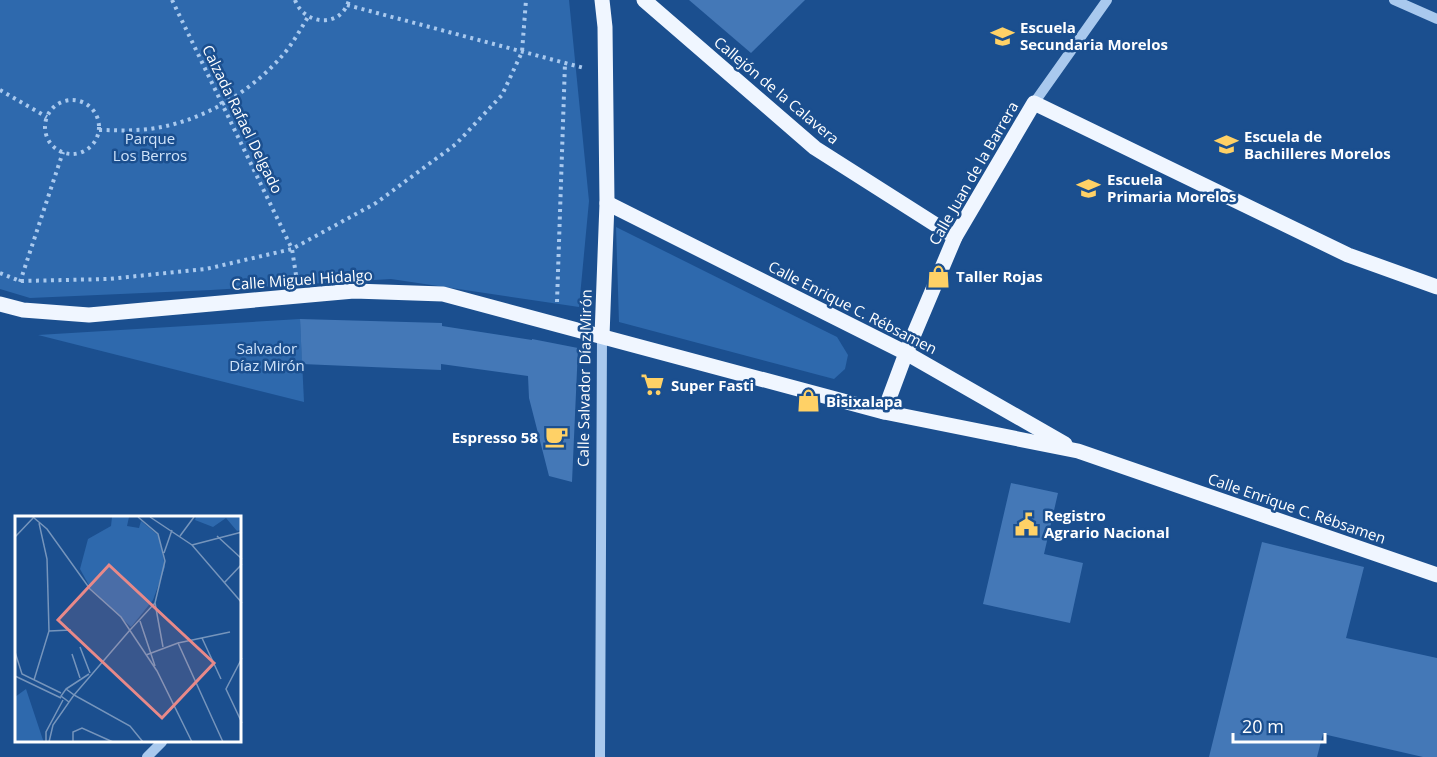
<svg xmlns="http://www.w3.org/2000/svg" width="1437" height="757" font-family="'Open Sans',sans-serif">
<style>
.green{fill:#2e69ad}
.building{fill:#4478b7}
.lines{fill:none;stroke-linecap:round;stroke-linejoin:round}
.path{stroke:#a9c9ee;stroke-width:4;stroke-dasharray:3 4.5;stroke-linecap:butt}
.minor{stroke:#a9c9ee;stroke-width:10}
.major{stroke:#f0f6ff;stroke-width:15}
.labels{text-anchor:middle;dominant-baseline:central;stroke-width:5;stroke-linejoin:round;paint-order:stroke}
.poi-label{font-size:15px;font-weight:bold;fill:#fff;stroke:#1b4f8f;text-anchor:start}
.street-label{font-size:15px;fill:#fff;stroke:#1b4f8f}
.park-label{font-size:15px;fill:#cfe3fa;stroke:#1b4f8f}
.inset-road{fill:none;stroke:#7695bc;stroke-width:1.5}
.view{fill:#e88989;fill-opacity:0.15;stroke:#e88989;stroke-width:3}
.inset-edge{fill:none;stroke:#fff;stroke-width:3}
</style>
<rect width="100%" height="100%" fill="#1b4f8f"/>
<!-- green -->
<g class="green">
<path d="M0 0H569L589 201 579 307 391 279 211 290 30 298 0 289Z"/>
<path d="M616 227 837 337 848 355 845 369 834 379 619 322Z"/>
<path d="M300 319 304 402 38 335Z"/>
</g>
<!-- building -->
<g class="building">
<path d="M689 0H805L751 53Z"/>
<path d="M300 319 442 323V326L532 340V339L578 348 572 482 549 476 529 398 528 376 441 364V370L302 364Z"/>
<path d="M1011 483 1058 493 1044 554 1083 563 1070 623 983 604Z"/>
<path d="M1262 542 1364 567 1346 638 1437 658V757H1423L1323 734 1317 757H1209Z"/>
</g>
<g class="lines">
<!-- path -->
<g class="path">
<path d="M172 0 292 249 296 275"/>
<path d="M295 0C304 25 341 29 349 0"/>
<path d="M347 5 584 68"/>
<path d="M0 90 47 117"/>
<circle cx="72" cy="127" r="27"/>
<path d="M99 130C112 130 124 131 136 130 191 128 247 96 282 56 292 45 300 30 308 17"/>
<path d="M0 273 20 281 108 279 206 269 292 249 376 203 456 144 502 95 522 52 526 0"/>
<path d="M20 282 63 152"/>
<path d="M557 302 565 63"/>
</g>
<!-- minor -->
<g class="minor">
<path d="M1394 0 1437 19"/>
<path d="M1034 103 1107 0"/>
<path d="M147 757 162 742"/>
<path d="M600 757 602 336"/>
</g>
<!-- major -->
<g class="major">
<path d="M644 0 815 148 955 237"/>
<path d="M607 203 906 353 1065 444"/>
<path d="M0 304 23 310 89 315 354 291 443 294 884 412 1078 451 1437 575"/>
<path d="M602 336 607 203 605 27 602 0"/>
<path d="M884 412 906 353 955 237 1034 103 1348 255 1437 287"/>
</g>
</g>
<!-- icons -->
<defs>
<symbol id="school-bare" viewBox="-9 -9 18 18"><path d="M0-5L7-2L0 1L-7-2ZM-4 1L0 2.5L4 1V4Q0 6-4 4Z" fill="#ffd166" stroke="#1b4f8f" stroke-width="2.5" paint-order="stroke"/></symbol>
<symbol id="shop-bare" viewBox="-9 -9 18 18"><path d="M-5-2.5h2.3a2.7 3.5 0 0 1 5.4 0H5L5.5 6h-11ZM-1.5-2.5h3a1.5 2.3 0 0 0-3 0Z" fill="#ffd166" stroke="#1b4f8f" stroke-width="2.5" paint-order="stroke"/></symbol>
<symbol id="supermarket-bare" viewBox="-9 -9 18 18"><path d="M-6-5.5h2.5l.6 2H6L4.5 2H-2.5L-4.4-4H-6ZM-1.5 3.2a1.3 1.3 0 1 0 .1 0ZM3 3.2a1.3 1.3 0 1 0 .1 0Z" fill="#ffd166" stroke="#1b4f8f" stroke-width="2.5" paint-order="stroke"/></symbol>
<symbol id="cafe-bare" viewBox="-9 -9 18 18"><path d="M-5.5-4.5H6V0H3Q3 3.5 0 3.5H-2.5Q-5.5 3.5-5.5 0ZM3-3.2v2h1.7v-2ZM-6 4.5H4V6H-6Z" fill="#ffd166" stroke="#1b4f8f" stroke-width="2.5" paint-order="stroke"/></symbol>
<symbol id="civic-bare" viewBox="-9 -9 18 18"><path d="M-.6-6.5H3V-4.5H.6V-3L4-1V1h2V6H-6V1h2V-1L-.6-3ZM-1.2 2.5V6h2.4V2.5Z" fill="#ffd166" stroke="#1b4f8f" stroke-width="2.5" paint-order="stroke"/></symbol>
</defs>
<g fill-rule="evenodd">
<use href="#school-bare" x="986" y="20" width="33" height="33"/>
<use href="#school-bare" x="1210" y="128" width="33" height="33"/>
<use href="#school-bare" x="1072" y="172" width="33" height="33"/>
<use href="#shop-bare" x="922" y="260" width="33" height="33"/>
<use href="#supermarket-bare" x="636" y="368" width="33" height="33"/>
<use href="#shop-bare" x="792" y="384" width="33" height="33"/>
<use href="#cafe-bare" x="540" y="420" width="33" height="33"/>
<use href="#civic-bare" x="1010" y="508" width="33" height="33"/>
</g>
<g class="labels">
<!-- poi labels -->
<g class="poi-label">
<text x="1020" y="27">Escuela<tspan x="1020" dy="17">Secundaria Morelos</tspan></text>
<text x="1244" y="136">Escuela de<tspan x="1244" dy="17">Bachilleres Morelos</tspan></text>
<text x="1107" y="179">Escuela<tspan x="1107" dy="17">Primaria Morelos</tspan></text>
<text x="956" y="276">Taller Rojas</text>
<text x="671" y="385">Super Fasti</text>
<text x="826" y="401">Bisixalapa</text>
<text x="538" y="437" text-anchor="end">Espresso 58</text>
<text x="1044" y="515">Registro<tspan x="1044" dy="17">Agrario Nacional</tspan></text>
</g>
<!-- street labels -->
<g class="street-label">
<text transform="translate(777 90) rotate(40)">Callejón de la Calavera</text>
<text transform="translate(243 119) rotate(64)">Calzada Rafael Delgado</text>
<text transform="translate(973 173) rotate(-60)">Calle Juan de la Barrera</text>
<text transform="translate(302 279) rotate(-4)">Calle Miguel Hidalgo</text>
<text transform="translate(853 307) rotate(27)">Calle Enrique C. Rébsamen</text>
<text transform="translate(584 378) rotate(-89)">Calle Salvador Díaz Mirón</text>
<text transform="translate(1297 508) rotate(19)">Calle Enrique C. Rébsamen</text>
</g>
<!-- park labels -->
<g class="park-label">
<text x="150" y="138">Parque<tspan x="150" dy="17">Los Berros</tspan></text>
<text x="267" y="348">Salvador<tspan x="267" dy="17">Díaz Mirón</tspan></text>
</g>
</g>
<!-- overview -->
<g transform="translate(15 516)">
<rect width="226" height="226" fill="#1b4f8f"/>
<path d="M97 1H114L112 10 124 12 126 5 144 20 150 51 138 84 116 111 76 73 65 53 73 23 96 10ZM181 1H226V14L222 15 211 2 198 11 180 4ZM11 173 28 224 29 226H0V181Z" fill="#2e69ad"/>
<path class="inset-road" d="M18 1 32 13 75 73 106 101 142 155 177 226M135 1 177 29 227 87M165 20 179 1M202 20 227 43M0 21 19 1M177 29 227 16M149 37 157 14M209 67 227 48M140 87 148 131M125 105 140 150M115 114 59 179 115 210 128 226M115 114 140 87 150 45 143 18 123 1M34 115 56 114M187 122 206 163M163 127 215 116M65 131 75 157M0 136 7 158 46 177M57 138 65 162M131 139 163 127 208 226M227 142 211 173 227 207M0 160 46 182M19 164 34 115 32 43 24 7M51 173 74 158M31 226V216L48 184M34 226 38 209 59 179 51 173 46 180 54 186M58 226V216L67 212 98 226"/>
<path class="view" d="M94 49 199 147 147 202 43 104Z"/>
<rect width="226" height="226" class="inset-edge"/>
</g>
<!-- scale -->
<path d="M1233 733v9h92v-9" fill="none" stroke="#ffffff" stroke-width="3"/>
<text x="1242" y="733" font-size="18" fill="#ffffff" stroke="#1b4f8f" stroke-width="4.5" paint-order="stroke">20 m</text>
</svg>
